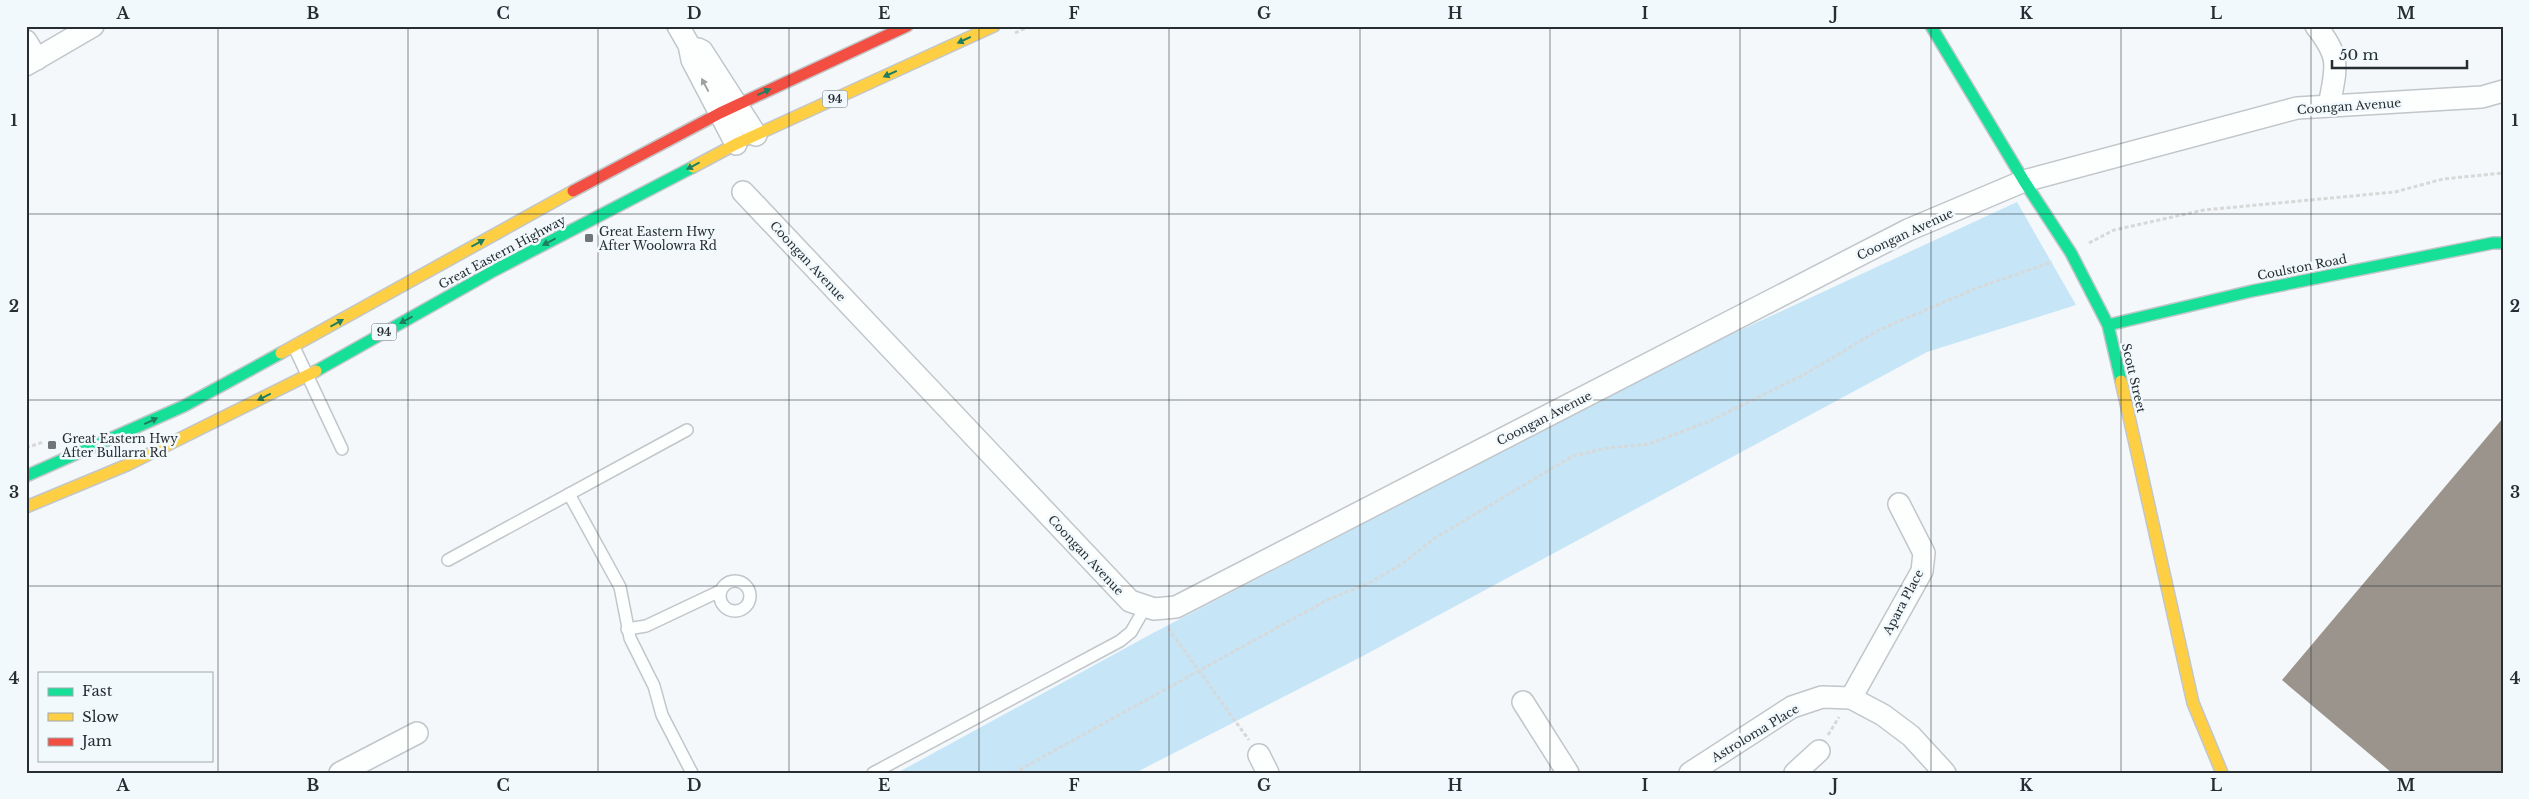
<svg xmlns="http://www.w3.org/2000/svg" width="2529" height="799" font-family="'Libre Baskerville',serif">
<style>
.green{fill:#c6e6f8}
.building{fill:#9b948d}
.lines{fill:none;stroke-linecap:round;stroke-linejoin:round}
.lane-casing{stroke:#c1c6ca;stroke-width:14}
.street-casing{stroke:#c1c6ca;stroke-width:24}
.fast-casing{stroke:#c1c6ca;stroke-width:14}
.slow-casing{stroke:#c1c6ca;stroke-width:14}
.jam-casing{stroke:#c1c6ca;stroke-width:14}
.path{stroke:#d7d8d8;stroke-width:3;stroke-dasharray:4 2.5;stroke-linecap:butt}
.lane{stroke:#fdfefe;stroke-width:11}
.street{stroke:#fdfefe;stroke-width:21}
.fast{stroke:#16e098;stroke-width:11}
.slow{stroke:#ffcf43;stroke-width:11}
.jam{stroke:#f24e42;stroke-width:11}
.oneway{fill:#1f7e60}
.oneway2{fill:#9da0a2}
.grid{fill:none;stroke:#272e32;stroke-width:1;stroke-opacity:0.55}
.poi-dot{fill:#6f7578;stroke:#f1f9fd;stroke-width:2}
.labels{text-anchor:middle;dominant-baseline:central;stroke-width:5;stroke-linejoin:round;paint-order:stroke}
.shield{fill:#f1f9fd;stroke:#646b6f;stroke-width:1}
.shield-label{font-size:11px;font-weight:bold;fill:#272e32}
.street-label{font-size:12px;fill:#272e32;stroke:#f1f9fd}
.poi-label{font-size:12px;fill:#272e32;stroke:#f1f9fd;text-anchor:start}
.neatline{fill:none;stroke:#272e32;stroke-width:2}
.grid-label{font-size:16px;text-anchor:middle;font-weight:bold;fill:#272e32}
</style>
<rect width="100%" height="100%" fill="#f4f8fa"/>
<!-- green -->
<path class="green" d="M2017 202 2076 305 1927 352 1361 657 1135 773H897L1153 633 1693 352Z"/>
<!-- building -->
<path class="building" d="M2503 418V773H2392L2282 680Z"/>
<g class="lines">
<defs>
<g id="lane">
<path d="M294 347 342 449"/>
<path d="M569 494 620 587 630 638 654 686 662 715 692 773"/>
<path d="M448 560 687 430"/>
<circle cx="735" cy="596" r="15"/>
<path d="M627 629 646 626 720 591"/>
<path d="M873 773 1120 641 1131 632 1146 606"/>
</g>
<g id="street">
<path d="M678 26 689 45 692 60 736 144"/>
<path d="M2316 26C2342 59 2336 67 2329 106"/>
<path d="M26 41 37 59"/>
<path d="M698 49 702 51 756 135"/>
<path d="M26 65 93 26"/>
<path d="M743 192 1130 601 1154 609 1176 607 1908 230 2024 181 2297 108 2482 97 2503 91"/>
<path d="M1851 698 1922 571 1924 553 1899 504"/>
<path d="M1523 702 1568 773"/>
<path d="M1259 755 1268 773"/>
<path d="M340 773 417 733"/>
<path d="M1690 773 1792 707 1822 697 1851 698 1883 715 1911 736 1945 773"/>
<path d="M1795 773 1819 751"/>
</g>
<g id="fast">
<path d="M1931 26 2024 181 2071 253 2108 325 2121 381"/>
<path d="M2108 325 2252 291 2493 243H2503"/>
<path d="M316 371 495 270 693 167"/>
<path d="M26 476 184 406 281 353"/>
</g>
<g id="slow">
<path d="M693 167 736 144 994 26"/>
<path d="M281 353 573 191"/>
<path d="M2121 381 2193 703 2222 773"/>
<path d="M26 507 127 465 316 371"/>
</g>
<path id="jam" d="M573 191 720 113 907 26"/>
</defs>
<!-- lane casing -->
<use href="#lane" class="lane-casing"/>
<!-- street casing -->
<use href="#street" class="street-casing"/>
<!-- fast casing -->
<use href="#fast" class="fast-casing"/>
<!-- slow casing -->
<use href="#slow" class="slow-casing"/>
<!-- jam casing -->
<use href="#jam" class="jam-casing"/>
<!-- path -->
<g class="path">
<path d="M1015 33 1030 26"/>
<path d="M2089 243 2114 230 2204 210 2395 192 2443 179 2503 173"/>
<path d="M26 448 43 442"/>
<path d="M1168 628 1249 740"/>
<path d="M1828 735 1839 717"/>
<path d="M1014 773 1327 600 1369 583 1402 564 1435 538 1573 456 1608 448 1649 444 1710 421 1807 373 1879 330 1977 288 2052 262"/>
</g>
<!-- lane -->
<use href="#lane" class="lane"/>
<!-- street -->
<use href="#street" class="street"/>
<!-- fast -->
<use href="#fast" class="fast"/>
<!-- slow -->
<use href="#slow" class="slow"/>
<!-- jam -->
<use href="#jam" class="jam"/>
</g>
<!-- one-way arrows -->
<defs><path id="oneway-solid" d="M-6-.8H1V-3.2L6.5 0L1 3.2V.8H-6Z" transform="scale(1.25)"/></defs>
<g class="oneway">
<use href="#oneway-solid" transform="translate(964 40) rotate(155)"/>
<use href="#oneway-solid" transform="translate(890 74) rotate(156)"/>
<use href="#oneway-solid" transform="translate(764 92) rotate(-25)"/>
<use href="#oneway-solid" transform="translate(693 166) rotate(152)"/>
<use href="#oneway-solid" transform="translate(549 242) rotate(152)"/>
<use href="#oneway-solid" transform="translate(478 243) rotate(-29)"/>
<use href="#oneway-solid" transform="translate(406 320) rotate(151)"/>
<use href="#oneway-solid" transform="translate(337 323) rotate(-29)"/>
<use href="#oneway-solid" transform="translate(264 397) rotate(154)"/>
<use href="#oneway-solid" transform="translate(151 421) rotate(-25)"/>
</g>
<use class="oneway2" href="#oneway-solid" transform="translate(705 85) rotate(-118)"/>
<!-- grid -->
<path class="grid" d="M218 26V773M408 26V773M598 26V773M789 26V773M979 26V773M1169 26V773M1360 26V773M1550 26V773M1740 26V773M1931 26V773M2121 26V773M2311 26V773M26 214H2503M26 400H2503M26 586H2503"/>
<!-- markers -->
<g class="poi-dot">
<rect x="584" y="233" width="10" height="10" rx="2.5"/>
<rect x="47" y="440" width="10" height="10" rx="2.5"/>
</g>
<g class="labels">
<!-- shield labels -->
<g class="shield">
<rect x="822.5" y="90.5" width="25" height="17" rx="4"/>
<rect x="371.5" y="323.5" width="25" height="17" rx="4"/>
</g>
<g class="shield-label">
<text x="835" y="99">94</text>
<text x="384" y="332">94</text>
</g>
<!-- street labels -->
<g class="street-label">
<text transform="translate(2349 106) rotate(-4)">Coongan Avenue</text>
<text transform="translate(1905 234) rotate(-25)">Coongan Avenue</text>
<text transform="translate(502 252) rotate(-28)">Great Eastern Highway</text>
<text transform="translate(808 261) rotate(47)">Coongan Avenue</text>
<text transform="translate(2302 267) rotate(-11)">Coulston Road</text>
<text transform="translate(2134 378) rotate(77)">Scott Street</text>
<text transform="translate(1544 418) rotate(-27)">Coongan Avenue</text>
<text transform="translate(1086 555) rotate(47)">Coongan Avenue</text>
<text transform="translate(1903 602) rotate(-62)">Apara Place</text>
<text transform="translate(1755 733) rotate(-31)">Astroloma Place</text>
</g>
<!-- poi labels -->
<g class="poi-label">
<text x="599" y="231">Great Eastern Hwy<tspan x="599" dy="14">After Woolowra Rd</tspan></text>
<text x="62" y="438">Great Eastern Hwy<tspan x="62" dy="14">After Bullarra Rd</tspan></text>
</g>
</g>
<!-- border -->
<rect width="2529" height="799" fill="none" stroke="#f1f9fd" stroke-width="55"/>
<!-- legend -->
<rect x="38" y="672" width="175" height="90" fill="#f1f9fd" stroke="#a0a8ac"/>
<rect x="48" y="688" width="25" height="8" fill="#16e098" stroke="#a0a8ac"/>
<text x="82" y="696" font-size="15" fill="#272e32">Fast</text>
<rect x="48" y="713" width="25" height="8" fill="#ffcf43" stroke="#a0a8ac"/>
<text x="82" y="722" font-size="15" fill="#272e32">Slow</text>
<rect x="48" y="738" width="25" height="8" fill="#f24e42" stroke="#a0a8ac"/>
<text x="82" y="746" font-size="15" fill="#272e32">Jam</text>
<!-- scale -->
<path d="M2332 60v8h135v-8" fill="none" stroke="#272e32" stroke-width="2.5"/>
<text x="2339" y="60" font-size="15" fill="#272e32" stroke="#f1f9fd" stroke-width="4" paint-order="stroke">50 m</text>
<rect x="28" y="28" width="2474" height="744" class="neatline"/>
<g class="grid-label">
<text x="123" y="19">A</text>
<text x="313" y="19">B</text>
<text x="503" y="19">C</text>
<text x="694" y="19">D</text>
<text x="884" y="19">E</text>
<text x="1074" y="19">F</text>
<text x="1264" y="19">G</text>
<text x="1455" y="19">H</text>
<text x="1645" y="19">I</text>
<text x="1835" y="19">J</text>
<text x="2026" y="19">K</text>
<text x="2216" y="19">L</text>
<text x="2406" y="19">M</text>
<text x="14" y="126">1</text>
<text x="2515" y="126">1</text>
<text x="14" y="312">2</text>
<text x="2515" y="312">2</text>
<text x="14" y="498">3</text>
<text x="2515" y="498">3</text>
<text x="14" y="684">4</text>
<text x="2515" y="684">4</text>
<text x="123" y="791">A</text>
<text x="313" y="791">B</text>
<text x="503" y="791">C</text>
<text x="694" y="791">D</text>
<text x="884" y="791">E</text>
<text x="1074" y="791">F</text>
<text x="1264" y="791">G</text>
<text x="1455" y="791">H</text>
<text x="1645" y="791">I</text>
<text x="1835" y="791">J</text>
<text x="2026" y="791">K</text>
<text x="2216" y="791">L</text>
<text x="2406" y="791">M</text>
</g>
</svg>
